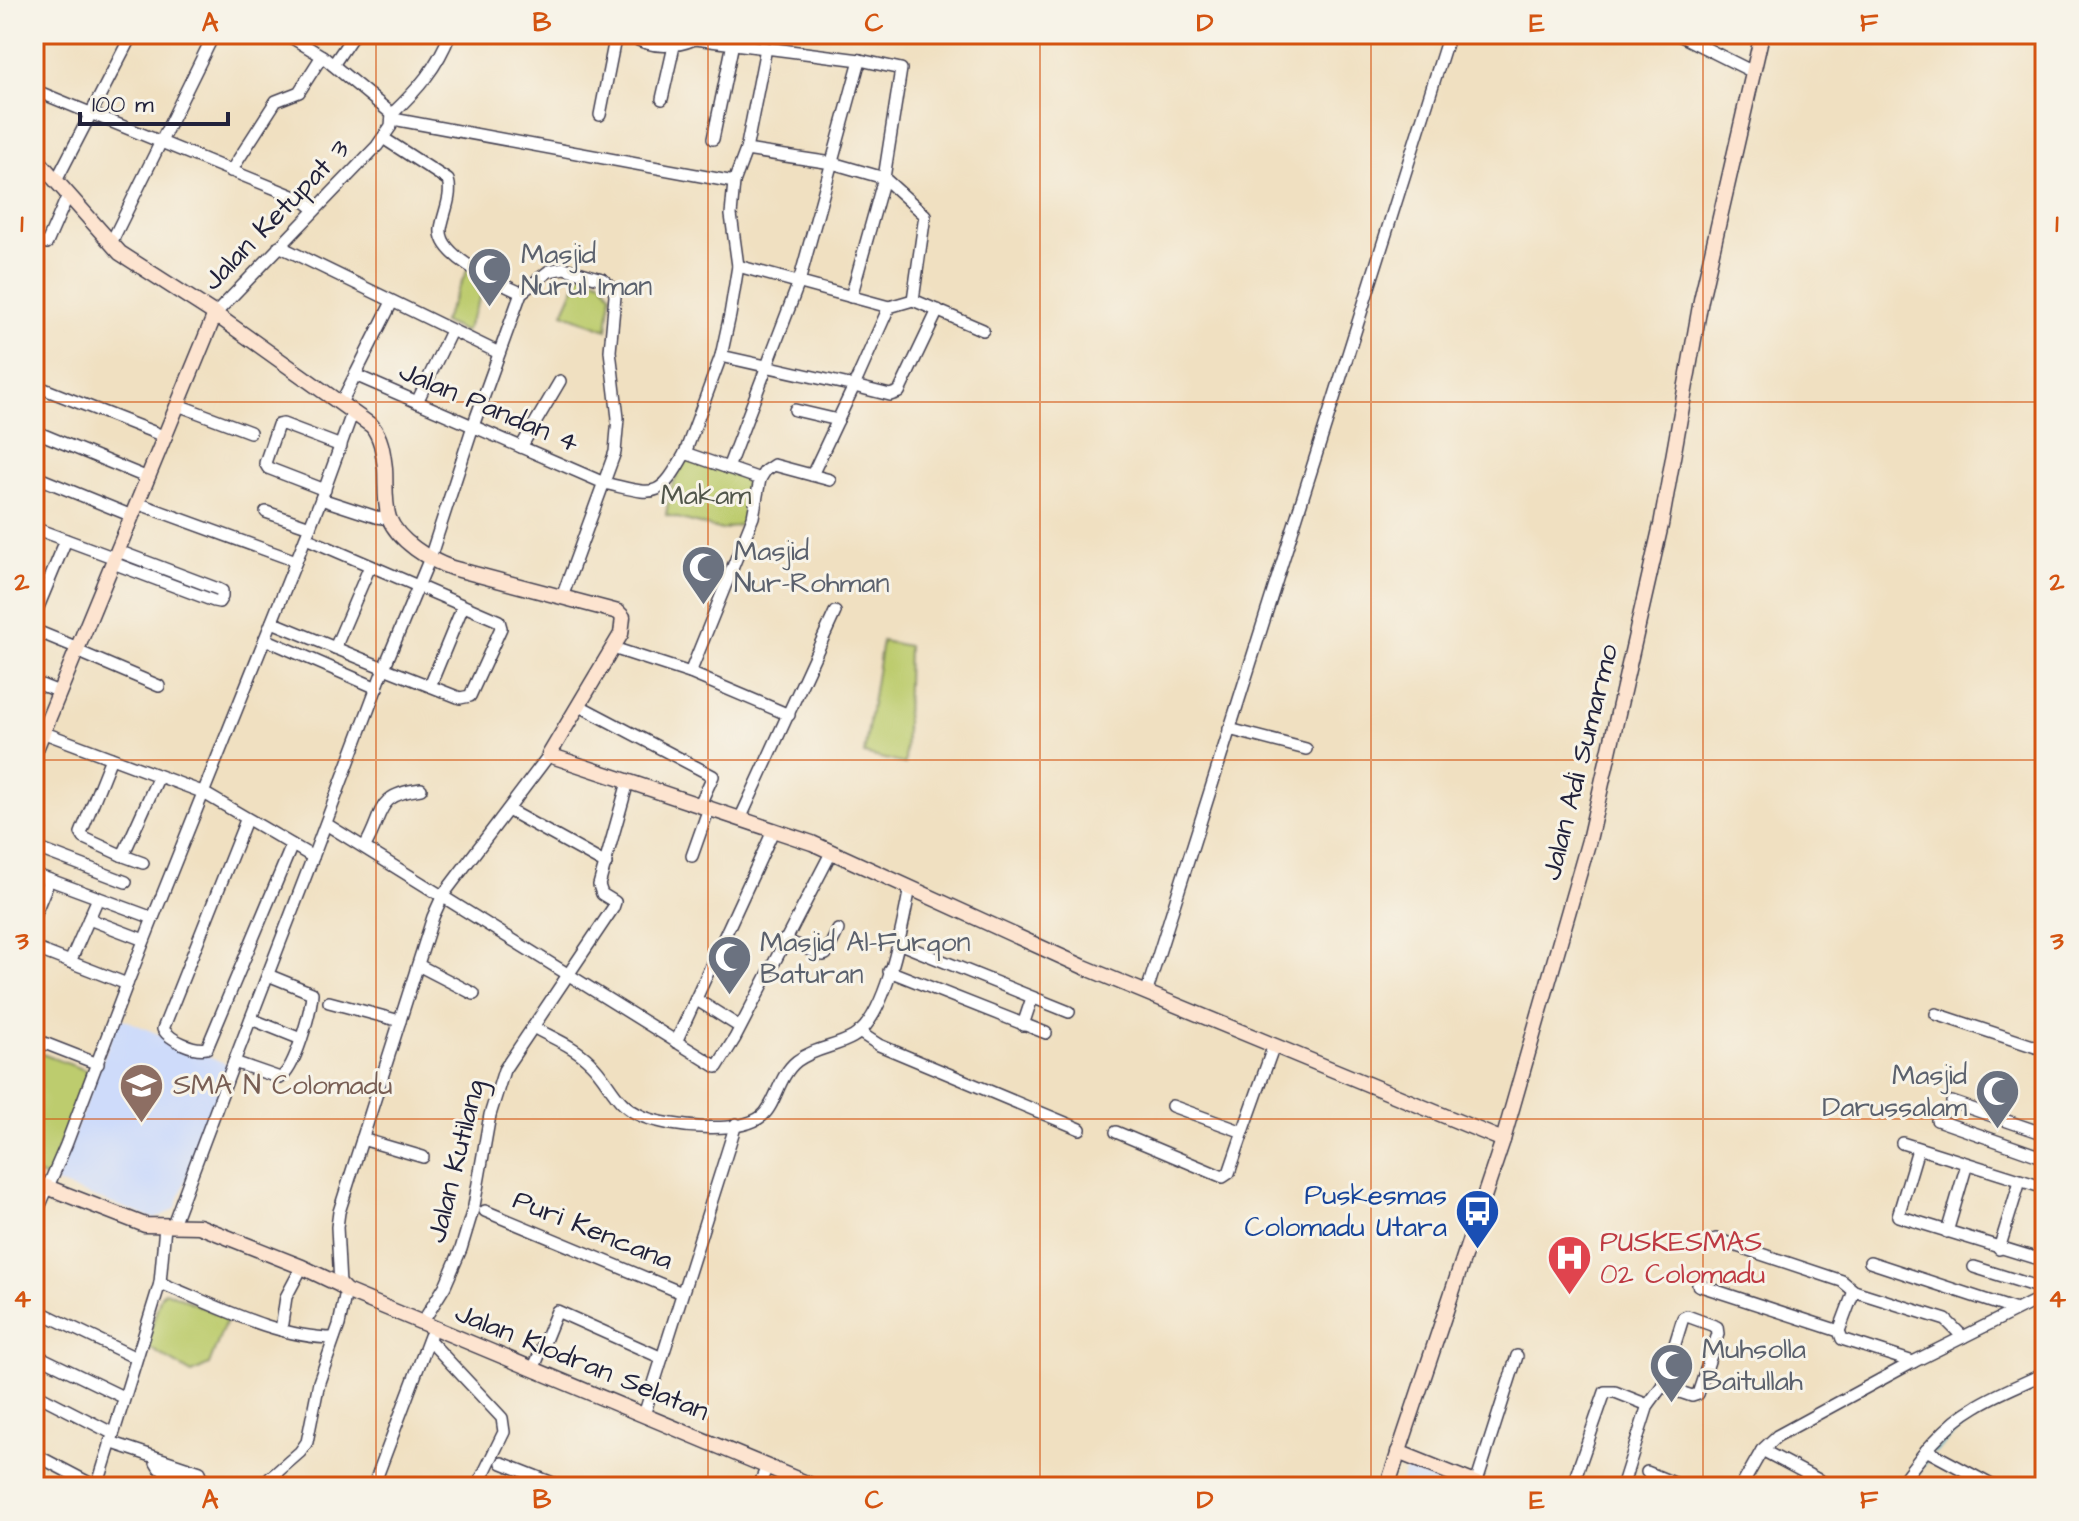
<svg xmlns="http://www.w3.org/2000/svg" width="2079" height="1521" font-family="'Architects Daughter',sans-serif">
<style>
.built{fill:#cedbfa}
.green{fill:#bdcc6e;stroke:#707754;stroke-width:2}
.lines{fill:none;stroke-linecap:round;stroke-linejoin:round}
.stream{stroke:#47afc6;stroke-width:3}
.street-casing{stroke:#413e4f;stroke-width:14}
.secondary-casing{stroke:#413e4f;stroke-width:17}
.street{stroke:#fff;stroke-width:11}
.secondary{stroke:#fde4d0;stroke-width:14}
.grid{fill:none;stroke:#d45411;stroke-width:2;stroke-opacity:0.55}
.labels{text-anchor:middle;dominant-baseline:central;stroke-width:6;stroke-linejoin:round;paint-order:stroke}
.street-label{font-size:28px;fill:#22223b;stroke:#f7f3e8}
.worship-label{font-size:28px;fill:#5b616d;stroke:#f7f3e8;text-anchor:start}
.park-label{font-size:28px;fill:#50554a;stroke:#f7f3e8}
.education-label{font-size:28px;fill:#785e54;stroke:#f7f3e8;text-anchor:start}
.transit-label{font-size:28px;fill:#164399;stroke:#f7f3e8;text-anchor:end}
.health-label{font-size:28px;fill:#be3a42;stroke:#f7f3e8;text-anchor:start}
.neatline{fill:none;stroke:#d45411;stroke-width:3}
.grid-label{font-size:26px;text-anchor:middle;font-weight:bold;fill:#d45411}
</style>
<rect width="100%" height="100%" fill="#f7f3e8"/>
<filter id="ink" filterUnits="userSpaceOnUse"><feTurbulence type="fractalNoise" baseFrequency=".0125" numOctaves="2"/><feDisplacementMap in="SourceGraphic" scale="16" xChannelSelector="R" yChannelSelector="G"/><feConvolveMatrix kernelMatrix="1 2 1 2 8 2 1 2 1" color-interpolation-filters="sRGB"/></filter>
<filter id="wash" filterUnits="userSpaceOnUse"><feTurbulence type="fractalNoise" baseFrequency=".006" numOctaves="4" result="noise"/><feDisplacementMap in="SourceGraphic" scale="32" xChannelSelector="R" yChannelSelector="G"/><feGaussianBlur stdDeviation="1.8" result="paint"/><feColorMatrix in="noise" values="0 0 0 0 0 0 0 0 0 0 0 0 0 0 0 0 0 1.4 0 .05"/><feComposite in="paint" operator="in"/></filter>
<g filter="url(#wash)">
<rect width="100%" height="100%" fill="#f0e0c1"/>
<!-- built -->
<g class="built">
<path d="M119 1017 229 1065 175 1209 155 1219 55 1183Z"/>
<path d="M1411 1466 1468 1487H1399L1405 1469Z"/>
</g>
<!-- green -->
<g class="green">
<path d="M469 266 488 281 465 332 443 322Z"/>
<path d="M581 273 602 281 611 294 607 330 563 313Z"/>
<path d="M687 457 754 482 746 523 722 530 666 515 670 490Z"/>
<path d="M882 641 908 646 905 764 864 754Z"/>
<path d="M34 1051 88 1071 47 1178 34 1173Z"/>
<path d="M166 1291 227 1318 209 1365 192 1373 146 1346 161 1295Z"/>
</g>
<g class="lines">
<!-- stream -->
<g class="stream">
<path d="M1934 1452 1979 1411"/>
<path d="M1907 1487 1929 1457"/>
</g>
</g>
</g>
<g filter="url(#ink)">
<g class="lines">
<defs>
<g id="street">
<path d="M286 34 322 56 392 114"/>
<path d="M627 34C649 48 671 49 695 39"/>
<path d="M695 34V39L860 60 901 69 884 178 925 215 913 300 983 330"/>
<path d="M1677 34 1753 72"/>
<path d="M333 65 354 34"/>
<path d="M34 90 303 200 314 209"/>
<path d="M662 99 674 46"/>
<path d="M600 115 616 34"/>
<path d="M393 119 734 182"/>
<path d="M383 138 448 180C453 196 443 214 441 229 438 257 500 283 521 293"/>
<path d="M713 139 733 43"/>
<path d="M746 150 832 163 884 178 851 297"/>
<path d="M231 171 276 101 299 92 322 56"/>
<path d="M56 181 132 34"/>
<path d="M47 243 68 195"/>
<path d="M111 243 214 34"/>
<path d="M279 246 499 353"/>
<path d="M738 266 889 307"/>
<path d="M913 300 889 307 854 386 890 395 899 392 938 310"/>
<path d="M215 314 377 146 391 126 392 114C418 89 437 68 450 34"/>
<path d="M721 356 854 386 812 475"/>
<path d="M355 375 604 483C654 494 658 502 685 453L760 479 753 517 690 673"/>
<path d="M34 385 166 437"/>
<path d="M417 402 451 331"/>
<path d="M341 403 392 302"/>
<path d="M178 405 250 432"/>
<path d="M795 410 838 420"/>
<path d="M34 431 148 478"/>
<path d="M521 447 560 381"/>
<path d="M685 453 721 356 730 315 738 266 731 215 734 182 746 150 766 48"/>
<path d="M728 468 799 282 860 60"/>
<path d="M34 476 132 516"/>
<path d="M760 479 765 471 774 465 830 480"/>
<path d="M325 490 268 468 265 463 278 425 283 424 341 446"/>
<path d="M321 499 376 517 390 519"/>
<path d="M137 503 296 561"/>
<path d="M266 512 310 527"/>
<path d="M34 528 115 558"/>
<path d="M306 538 499 621 501 628 470 696 460 698 384 668 430 558 473 426 521 293 549 271 564 268 602 279 614 289 615 296 610 351 618 418 615 452 562 597"/>
<path d="M113 563 214 601 219 602 222 597V591L218 589 118 551"/>
<path d="M34 617 66 540"/>
<path d="M34 630 78 648"/>
<path d="M265 639 377 688"/>
<path d="M335 648 370 566"/>
<path d="M613 648 690 673 789 715"/>
<path d="M77 651 159 686"/>
<path d="M34 682 59 692"/>
<path d="M430 686 463 606"/>
<path d="M578 705 713 776 700 804"/>
<path d="M34 729 202 792 313 857 384 668 272 622"/>
<path d="M1229 729 1306 749"/>
<path d="M111 758 81 833 84 838 121 855 125 851 158 778"/>
<path d="M508 810 606 864"/>
<path d="M741 817 835 612"/>
<path d="M246 820 163 1029C170 1040 194 1051 207 1048L292 845"/>
<path d="M326 824 717 1067 735 1038 832 851"/>
<path d="M365 846C385 812 374 795 421 789"/>
<path d="M34 847 126 882"/>
<path d="M121 855 143 863"/>
<path d="M692 856 709 808"/>
<path d="M34 874 153 918 321 499 353 411"/>
<path d="M34 916 49 880"/>
<path d="M89 919 144 940"/>
<path d="M784 940 823 955 826 954 838 930"/>
<path d="M898 943 1069 1012"/>
<path d="M34 948 127 984 153 918"/>
<path d="M70 962 98 898"/>
<path d="M418 965 474 994"/>
<path d="M889 971 1046 1033"/>
<path d="M268 975 312 993C311 1011 295 1070 280 1078L234 1062 313 857"/>
<path d="M1147 991 1449 34"/>
<path d="M697 1000 740 1027"/>
<path d="M329 1002 400 1021"/>
<path d="M1936 1014 2045 1050"/>
<path d="M251 1019 301 1039"/>
<path d="M1023 1025 1032 998"/>
<path d="M533 1027C552 1038 574 1046 590 1062 611 1082 614 1105 644 1117 670 1127 738 1135 762 1116 776 1105 778 1076 797 1061 814 1048 836 1047 853 1037 887 1018 903 924 910 887"/>
<path d="M859 1032 879 1045 1080 1129"/>
<path d="M34 1039 98 1064"/>
<path d="M676 1042 774 829"/>
<path d="M1952 1102 2045 1134"/>
<path d="M1172 1106 1243 1132 1274 1045"/>
<path d="M1937 1120 2045 1158"/>
<path d="M1116 1132 1223 1177 1229 1173 1243 1132"/>
<path d="M362 1139 423 1157"/>
<path d="M1902 1143 2045 1188"/>
<path d="M1918 1149 1898 1216 2045 1261"/>
<path d="M485 1211 682 1293"/>
<path d="M34 1219 66 1145 127 984"/>
<path d="M173 1224 234 1062"/>
<path d="M1947 1232 1967 1164"/>
<path d="M1716 1239 1842 1281 1854 1291 1946 1320 1963 1337"/>
<path d="M1999 1249 2020 1181"/>
<path d="M1870 1262 2016 1310"/>
<path d="M1974 1267 2044 1289"/>
<path d="M160 1283C213 1304 276 1338 334 1338"/>
<path d="M340 1285 337 1227 339 1212 433 917 443 895 549 755"/>
<path d="M1698 1285 1839 1331 1842 1339 1913 1362"/>
<path d="M34 1309 136 1358"/>
<path d="M422 1323 445 1286 461 1249 474 1206 490 1115 504 1070 613 908 615 902 602 894 599 885 628 782"/>
<path d="M281 1330 286 1297 302 1267"/>
<path d="M1839 1331 1854 1291"/>
<path d="M429 1340 502 1418 504 1432 477 1487"/>
<path d="M34 1354 123 1397"/>
<path d="M533 1370 557 1311 662 1358"/>
<path d="M34 1393 112 1433"/>
<path d="M644 1415 736 1124"/>
<path d="M110 1442 200 1472 202 1478 198 1482 159 1468 156 1463 161 1460"/>
<path d="M1762 1450 1832 1487"/>
<path d="M1926 1450 1995 1487"/>
<path d="M34 1454 97 1487"/>
<path d="M502 1463 563 1487"/>
<path d="M1647 1472 1684 1487"/>
<path d="M271 1477 290 1487"/>
<path d="M34 1481 51 1487"/>
<path d="M1476 1484 1517 1356"/>
<path d="M97 1487 160 1283 165 1226"/>
<path d="M260 1487 300 1452 307 1442 319 1382 339 1325 346 1291"/>
<path d="M373 1487 430 1336"/>
<path d="M758 1487 767 1467"/>
<path d="M1572 1487 1605 1392H1615L1648 1405"/>
<path d="M1622 1487 1648 1405 1662 1386 1683 1318 1687 1316 1717 1327 1718 1334 1698 1394 1692 1396 1662 1386"/>
<path d="M1741 1487 1762 1450 1777 1436 1913 1362 2045 1296"/>
<path d="M1898 1487C1920 1457 1944 1425 1977 1406 1998 1393 2023 1384 2045 1373"/>
</g>
<g id="secondary">
<path d="M34 156 120 253 215 314 372 426C382 439 383 453 385 468 386 484 384 502 389 518 398 541 429 560 452 568L607 609 618 612 623 617 621 634 549 755 812 843 1084 967 1503 1140"/>
<path d="M34 754 215 314"/>
<path d="M34 1182 145 1225 199 1226 302 1267 340 1285 346 1291 816 1487"/>
<path d="M1398 1452 1485 1487"/>
<path d="M1387 1487 1503 1140 1589 840 1661 525 1701 300 1762 34"/>
</g>
</defs>
<!-- street casing -->
<use href="#street" class="street-casing"/>
<!-- secondary casing -->
<use href="#secondary" class="secondary-casing"/>
<!-- street -->
<use href="#street" class="street"/>
<!-- secondary -->
<use href="#secondary" class="secondary"/>
</g>
</g>
<!-- grid -->
<path class="grid" d="M376 34V1487M708 34V1487M1040 34V1487M1371 34V1487M1703 34V1487M34 402H2045M34 760H2045M34 1119H2045"/>
<!-- icons -->
<defs>
<symbol id="mosque-pin" viewBox="-11 -11 22 30"><path d="M0 17L-7.5 6A9.5 9.5 0 1 1 7.5 6Z" fill="#6b7280" stroke="#f7f3e8"/><path d="M3.5-4.9A6 6 0 1 0 3.5 4.9A5 5 0 1 1 3.5-4.9Z" fill="#fff"/></symbol>
<symbol id="school-pin" viewBox="-11 -11 22 30"><path d="M0 17L-7.5 6A9.5 9.5 0 1 1 7.5 6Z" fill="#8d6e63" stroke="#f7f3e8"/><path d="M0-5L7-2L0 1L-7-2ZM-4 1L0 2.5L4 1V4Q0 6-4 4Z" fill="#fff"/></symbol>
<symbol id="bus-pin" viewBox="-11 -11 22 30"><path d="M0 17L-7.5 6A9.5 9.5 0 1 1 7.5 6Z" fill="#1a4fb4" stroke="#f7f3e8"/><path d="M-5-6H5V4H4V6H2V4H-2V6H-4V4H-5ZM-3.5-4V0h7V-4ZM-3.5 1.2v1.5H-2V1.2ZM2 1.2v1.5H3.5V1.2Z" fill="#fff"/></symbol>
<symbol id="hospital-pin" viewBox="-11 -11 22 30"><path d="M0 17L-7.5 6A9.5 9.5 0 1 1 7.5 6Z" fill="#e0444e" stroke="#f7f3e8"/><path d="M-5-5h3v3.5h4V-5h3V5h-3V1.5h-4V5h-3Z" fill="#fff"/></symbol>
</defs>
<g fill-rule="evenodd">
<use href="#mosque-pin" x="464" y="244" width="51" height="69"/>
<use href="#mosque-pin" x="678" y="542" width="51" height="69"/>
<use href="#mosque-pin" x="704" y="932" width="51" height="69"/>
<use href="#school-pin" x="116" y="1060" width="51" height="69"/>
<use href="#mosque-pin" x="1972" y="1066" width="51" height="69"/>
<use href="#bus-pin" x="1452" y="1186" width="51" height="69"/>
<use href="#hospital-pin" x="1544" y="1232" width="51" height="69"/>
<use href="#mosque-pin" x="1646" y="1340" width="51" height="69"/>
</g>
<g class="labels">
<!-- street labels -->
<g class="street-label">
<text transform="translate(276 215) rotate(-46)">Jalan Ketupat 3</text>
<text transform="translate(489 407) rotate(23)">Jalan Pandan 4</text>
<text transform="translate(1580 762) rotate(-76)">Jalan Adi Sumarmo</text>
<text transform="translate(456 1161) rotate(-76)">Jalan Kutilang</text>
<text transform="translate(593 1230) rotate(22)">Puri Kencana</text>
<text transform="translate(582 1362) rotate(22)">Jalan Klodran Selatan</text>
</g>
<!-- worship labels -->
<g class="worship-label">
<text x="521" y="254">Masjid<tspan x="521" dy="32">Nurul Iman</tspan></text>
<text x="734" y="551">Masjid<tspan x="734" dy="32">Nur-Rohman</tspan></text>
<text x="760" y="942">Masjid Al-Furqon<tspan x="760" dy="32">Baturan</tspan></text>
<text x="1967" y="1075" text-anchor="end">Masjid<tspan x="1967" dy="32">Darussalam</tspan></text>
<text x="1702" y="1349">Muhsolla<tspan x="1702" dy="32">Baitullah</tspan></text>
</g>
<!-- park labels -->
<g class="park-label">
<text x="706" y="495">Makam</text>
</g>
<!-- education labels -->
<g class="education-label">
<text x="173" y="1085">SMA N Colomadu</text>
</g>
<!-- transit labels -->
<g class="transit-label">
<text x="1447" y="1195">Puskesmas<tspan x="1447" dy="32">Colomadu Utara</tspan></text>
</g>
<!-- health labels -->
<g class="health-label">
<text x="1600" y="1242">PUSKESMAS<tspan x="1600" dy="32">02 Colomadu</tspan></text>
</g>
</g>
<!-- margin -->
<rect width="2079" height="1521" fill="none" stroke="#f7f3e8" stroke-width="88"/>
<!-- scale -->
<path d="M80 112v12h148v-12" fill="none" stroke="#22223b" stroke-width="4"/>
<text x="92" y="112" font-size="24" fill="#22223b" stroke="#f7f3e8" stroke-width="6" paint-order="stroke">100 m</text>
<rect x="44" y="44" width="1991" height="1433" class="neatline"/>
<g class="grid-label">
<text x="210" y="31">A</text>
<text x="542" y="31">B</text>
<text x="874" y="31">C</text>
<text x="1205" y="31">D</text>
<text x="1537" y="31">E</text>
<text x="1869" y="31">F</text>
<text x="22" y="232">1</text>
<text x="2057" y="232">1</text>
<text x="22" y="590">2</text>
<text x="2057" y="590">2</text>
<text x="22" y="949">3</text>
<text x="2057" y="949">3</text>
<text x="22" y="1307">4</text>
<text x="2057" y="1307">4</text>
<text x="210" y="1508">A</text>
<text x="542" y="1508">B</text>
<text x="874" y="1508">C</text>
<text x="1205" y="1508">D</text>
<text x="1537" y="1508">E</text>
<text x="1869" y="1508">F</text>
</g>
</svg>
